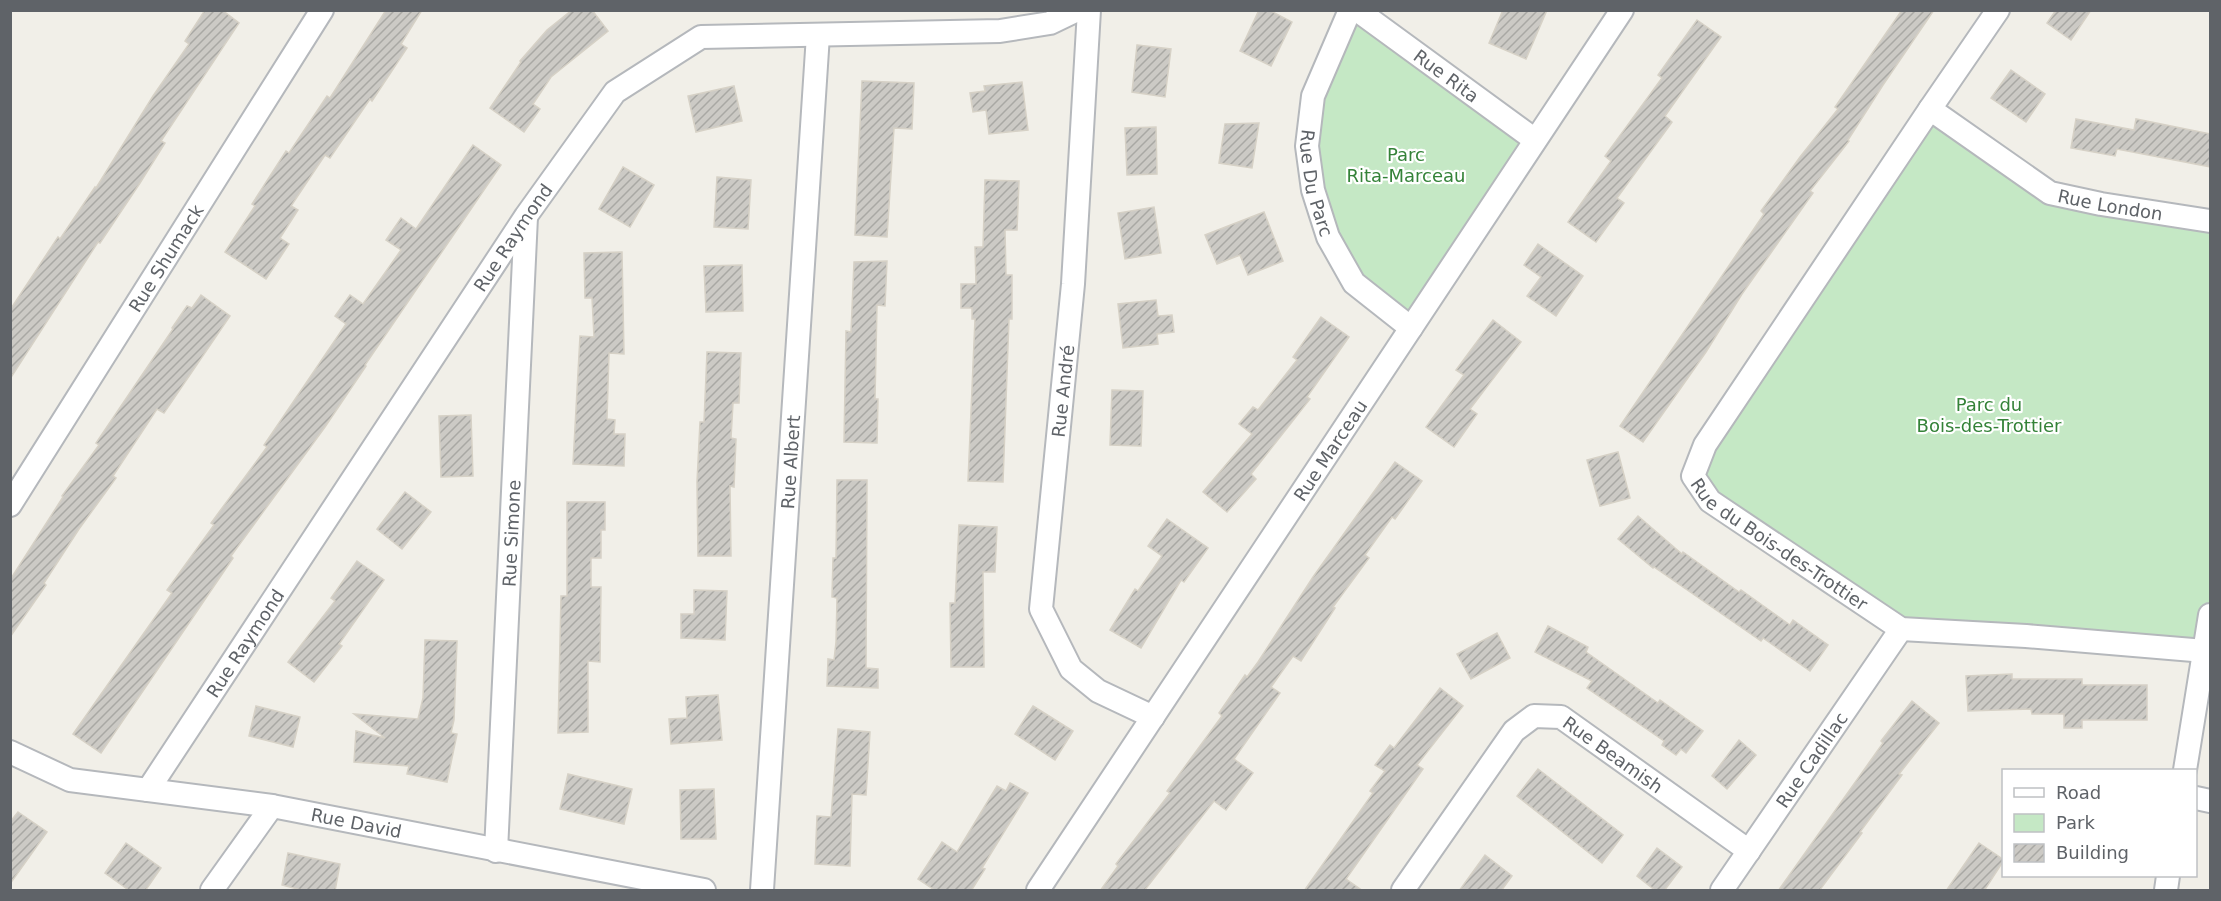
<svg xmlns="http://www.w3.org/2000/svg" width="2221" height="901" font-family="'DejaVu Sans',sans-serif">
<style>
.park{fill:#c5e8c5}
.building{fill:url(#building-hatch);stroke:#d6d1c6;stroke-width:1.5}
.lines{fill:none;stroke-linecap:round;stroke-linejoin:round}
.minor-casing{stroke:#b5b8bc;stroke-width:26}
.minor{stroke:#fff;stroke-width:22}
.labels{text-anchor:middle;dominant-baseline:central;stroke-width:4.5;stroke-linejoin:round;paint-order:stroke}
.street-label{font-size:18px;fill:#5f6368;stroke:#fff}
.park-label{font-size:18px;fill:#348238;stroke:#fff}
</style>
<defs>
<pattern id="building-hatch" width="6" height="6" patternUnits="userSpaceOnUse" patternTransform="scale(1.5)"><rect width="6" height="6" fill="#cccac5"/><path d="M-1 1l2-2M0 6l6-6M5 7l2-2" fill="none" stroke="#a9a8a4"/></pattern>
</defs>
<rect width="100%" height="100%" fill="#f1efe8"/>
<!-- park -->
<g class="park">
<path d="M1359 12 1535 140 1411 328 1354 283 1313 190V96Z"/>
<path d="M1930 109 2050 193 2210 221V615L2205 651 1901 629 1693 476Z"/>
</g>
<!-- building -->
<g class="building">
<path d="M205 10H222L239 23 161 141 165 143 140 183 100 243 98 242 10 379V310L58 237 60 239 95 187 96 188 153 96 189 44 185 41Z"/>
<path d="M386 10H422L401 44 407 48 372 101 370 99 330 158 325 155 291 206 298 210 280 238 289 244 266 279 225 252 255 206 252 204 286 151 289 153 327 96 330 98Z"/>
<path d="M572 10H592L608 31 551 77 533 104 540 109 524 132 490 108 521 62 520 61 547 30Z"/>
<path d="M1259 10H1269L1292 22 1271 66 1240 51Z"/>
<path d="M1503 10H1547L1526 59 1489 43Z"/>
<path d="M1902 10H1934L1883 85 1848 140 1849 141 1810 191 1813 193 1742 294 1706 352 1643 442 1620 426 1764 214 1761 211 1800 157 1838 109 1835 107Z"/>
<path d="M2056 10H2091L2071 40 2047 23Z"/>
<path d="M1697 20 1721 37 1665 116 1672 122 1617 198 1624 203 1596 242 1568 222 1611 161 1605 156 1662 78 1658 75Z"/>
<path d="M1137 45 1171 49 1165 97 1132 92Z"/>
<path d="M2011 70 2045 94 2026 122 1991 98Z"/>
<path d="M862 81 914 83 912 129 894 128 887 237 855 235Z"/>
<path d="M1022 82 1028 130 989 134 986 110 973 112 970 93 985 91 984 86Z"/>
<path d="M734 86 742 121 696 132 688 96Z"/>
<path d="M2076 119 2134 130 2136 119 2211 134V167L2117 149 2115 156 2071 148Z"/>
<path d="M1259 123 1252 168 1219 163 1225 124Z"/>
<path d="M1156 127 1157 174 1127 175 1125 128Z"/>
<path d="M473 145 501 165 365 365 366 366 325 427 231 556 233 558 101 753 73 734 172 593 167 590 214 525 211 523 267 447 264 445 346 324 335 316 350 295 363 304 401 250 386 240 401 218 416 229Z"/>
<path d="M623 167 654 185 630 227 599 209Z"/>
<path d="M717 177 751 180 748 229 714 227Z"/>
<path d="M985 180 1019 181 1017 230H1005L1006 275H1012V319H1009L1003 482 968 481 975 319H972V308H961V284H976L975 247H983Z"/>
<path d="M1154 207 1161 253 1125 259 1118 213Z"/>
<path d="M1264 212 1283 261 1248 275 1240 255 1217 264 1205 235Z"/>
<path d="M1538 244 1583 276 1556 316 1527 296 1541 277 1524 265Z"/>
<path d="M622 252 624 354 609 353 607 419 615 420 614 434H625L624 466 573 464 580 336 594 337 592 298H585L584 253Z"/>
<path d="M887 261 885 306 877 305 875 399H878L877 443 844 442 846 331 851 332 854 262Z"/>
<path d="M742 265 743 311 706 312 704 266Z"/>
<path d="M201 295 230 316 164 413 157 409 113 476 116 478 79 529 44 583 46 585 10 637V580L63 497 62 496 99 445 96 443 173 329 172 328 187 306 192 308Z"/>
<path d="M1156 300 1158 316 1172 315 1174 332 1157 334 1158 344 1123 348 1118 304Z"/>
<path d="M1321 317 1349 337 1307 397 1310 399 1251 474 1256 479 1227 512 1203 492 1252 434 1239 424 1253 407 1258 410 1297 360 1293 357Z"/>
<path d="M1493 320 1521 342 1470 409 1477 414 1454 447 1426 427 1464 375 1456 370Z"/>
<path d="M707 352 741 353 739 403H733L731 438 736 439 734 487 730 486 731 556H698L697 482 700 422H704Z"/>
<path d="M1112 390 1143 391 1141 446 1110 445Z"/>
<path d="M471 415 473 476 441 477 439 416Z"/>
<path d="M1618 452 1630 498 1600 506 1587 460Z"/>
<path d="M1395 462 1422 481 1395 519 1392 517 1365 555 1369 558 1333 607 1335 608 1301 661 1293 656 1271 687 1280 693 1234 759 1253 773 1226 810 1214 801 1144 891H1100L1118 866 1116 864 1170 793 1167 791 1222 716 1219 713 1245 675 1247 677 1258 662 1313 577Z"/>
<path d="M837 480H867L866 668 878 669V688L827 686 828 659 834 660 836 642 837 598 832 597 833 558H836Z"/>
<path d="M405 492 431 512 402 549 377 529Z"/>
<path d="M567 502H605V530H601V558H591V587H601L600 662 588 661V732L558 733 561 596H567Z"/>
<path d="M1638 516 1682 554 1683 552 1739 592 1741 590 1790 625 1793 620 1828 645 1810 671 1763 638 1761 641 1654 567 1653 568 1618 539Z"/>
<path d="M1167 519 1208 548 1184 582 1181 580 1141 648 1110 630 1135 589 1138 591 1162 556 1148 546Z"/>
<path d="M959 525 997 527 995 572H983L984 667H951L950 603H955Z"/>
<path d="M357 561 384 580 339 644 342 646 314 682 288 662 335 601 331 598Z"/>
<path d="M694 590 727 591 725 640 681 638V614H694Z"/>
<path d="M1548 626 1588 647 1586 652 1658 703 1660 700 1703 731 1686 753 1681 749 1676 755 1662 745 1664 741 1587 688 1592 681 1535 652Z"/>
<path d="M1497 633 1510 658 1471 679 1457 654Z"/>
<path d="M425 640 457 641 454 720 451 733 457 734 447 782 407 774 409 766 354 762 356 731 385 738 354 714 418 719 423 698Z"/>
<path d="M2012 674V679H2082V685H2147V720H2082V728H2064V714H2032L2031 709 1968 711 1966 676Z"/>
<path d="M1440 688 1463 706 1417 765 1423 769 1346 879 1363 891H1304L1373 793 1370 791 1385 771 1375 765 1390 745 1394 748Z"/>
<path d="M718 695 722 740 671 744 669 719 687 718 686 697Z"/>
<path d="M1912 701 1939 723 1899 774 1902 775 1860 832 1862 833 1819 891H1778L1883 743 1881 741Z"/>
<path d="M256 706 300 717 293 747 249 736Z"/>
<path d="M1033 706 1073 731 1055 760 1015 734Z"/>
<path d="M838 729 870 732 866 795 852 794 850 866 815 864 817 816 831 817Z"/>
<path d="M1739 740 1756 755 1727 789 1712 776Z"/>
<path d="M1538 769 1623 835 1602 863 1517 796Z"/>
<path d="M568 774 632 789 624 824 560 809Z"/>
<path d="M1010 783 1028 793 982 868 985 869 971 891H936L918 879 942 842 957 852 997 786 1006 791Z"/>
<path d="M714 789 716 839H681L680 790Z"/>
<path d="M18 812 47 832 10 884V822Z"/>
<path d="M126 843 161 868 145 891H130L105 873Z"/>
<path d="M1979 843 2004 860 1984 891H1946Z"/>
<path d="M1657 848 1682 867 1664 891H1656L1637 876Z"/>
<path d="M288 853 340 864 335 891H305L282 885Z"/>
<path d="M1485 855 1512 876 1501 891H1459Z"/>
</g>
<g class="lines">
<defs>
<g id="minor">
<path d="M1089 10 1073 284 1041 609 1071 669 1098 691 1153 717"/>
<path id="s1" d="M1350 10 1313 96 1307 146 1313 190 1328 237 1354 283 1411 328"/>
<path id="s2" d="M1357 10 1535 140"/>
<path id="s3" d="M1998 10 1930 109 1705 445 1693 476 1710 501 1901 629 2026 636 2205 651"/>
<path id="s4" d="M1930 109 2050 193 2101 204 2210 221"/>
<path id="s5" d="M10 505 322 10"/>
<path id="s6" d="M10 752 70 780 272 806 704 890"/>
<path d="M2185 770 2210 615"/>
<path id="s7" d="M148 790 526 216 615 92 701 37 1000 31 1050 23 1077 10"/>
<path d="M2196 798 2210 801"/>
<path id="s8" d="M496 851 526 217"/>
<path d="M212 890 272 806"/>
<path id="s9" d="M762 890 818 35"/>
<path id="s10" d="M1038 890 1622 10"/>
<path id="s11" d="M1403 890 1514 731 1534 716 1561 717 1749 851"/>
<path id="s12" d="M1722 890 1901 629"/>
<path d="M2166 890 2168 876"/>
</g>
</defs>
<!-- minor casing -->
<use href="#minor" class="minor-casing"/>
<!-- minor -->
<use href="#minor" class="minor"/>
</g>
<g class="labels">
<!-- street labels -->
<g class="street-label">
<text stroke="none"><textPath href="#s2" startOffset="111">Rue Rita</textPath></text>
<text stroke="none"><textPath href="#s1" startOffset="182">Rue Du Parc</textPath></text>
<text stroke="none"><textPath href="#s4" startOffset="208">Rue London</textPath></text>
<text stroke="none"><textPath href="#s7" startOffset="662">Rue Raymond</textPath></text>
<text stroke="none"><textPath href="#s5" startOffset="292">Rue Shumack</textPath></text>
<text transform="translate(1063 391) rotate(-84)">Rue André</text>
<text stroke="none"><textPath href="#s10" startOffset="528">Rue Marceau</textPath></text>
<text stroke="none"><textPath href="#s9" startOffset="429">Rue Albert</textPath></text>
<text stroke="none"><textPath href="#s8" startOffset="318">Rue Simone</textPath></text>
<text stroke="none"><textPath href="#s3" startOffset="669">Rue du Bois-des-Trottier</textPath></text>
<text stroke="none"><textPath href="#s7" startOffset="176">Rue Raymond</textPath></text>
<text stroke="none"><textPath href="#s11" startOffset="310">Rue Beamish</textPath></text>
<text stroke="none"><textPath href="#s12" startOffset="158">Rue Cadillac</textPath></text>
<text stroke="none"><textPath href="#s6" startOffset="356">Rue David</textPath></text>
</g>
<!-- park labels -->
<g class="park-label">
<text x="1406" y="154">Parc<tspan x="1406" dy="21">Rita-Marceau</tspan></text>
<text x="1989" y="404">Parc du<tspan x="1989" dy="21">Bois-des-Trottier</tspan></text>
</g>
</g>
<!-- border -->
<rect width="2221" height="901" fill="none" stroke="#5f6368" stroke-width="24"/>
<!-- legend -->
<rect x="2002" y="769" width="195" height="108" fill="#ffffff" stroke="#bfc1c3" stroke-width="1.5"/>
<rect x="2014" y="788" width="30" height="9" fill="#ffffff" stroke="#bfc1c3" stroke-width="1.5"/>
<text x="2056" y="799" font-size="18" fill="#5f6368">Road</text>
<rect x="2014" y="814" width="30" height="18" fill="#c5e8c5" stroke="#bfc1c3" stroke-width="1.5"/>
<text x="2056" y="829" font-size="18" fill="#5f6368">Park</text>
<rect x="2014" y="844" width="30" height="18" fill="url(#building-hatch)" stroke="#bfc1c3" stroke-width="1.5"/>
<text x="2056" y="859" font-size="18" fill="#5f6368">Building</text>
</svg>
